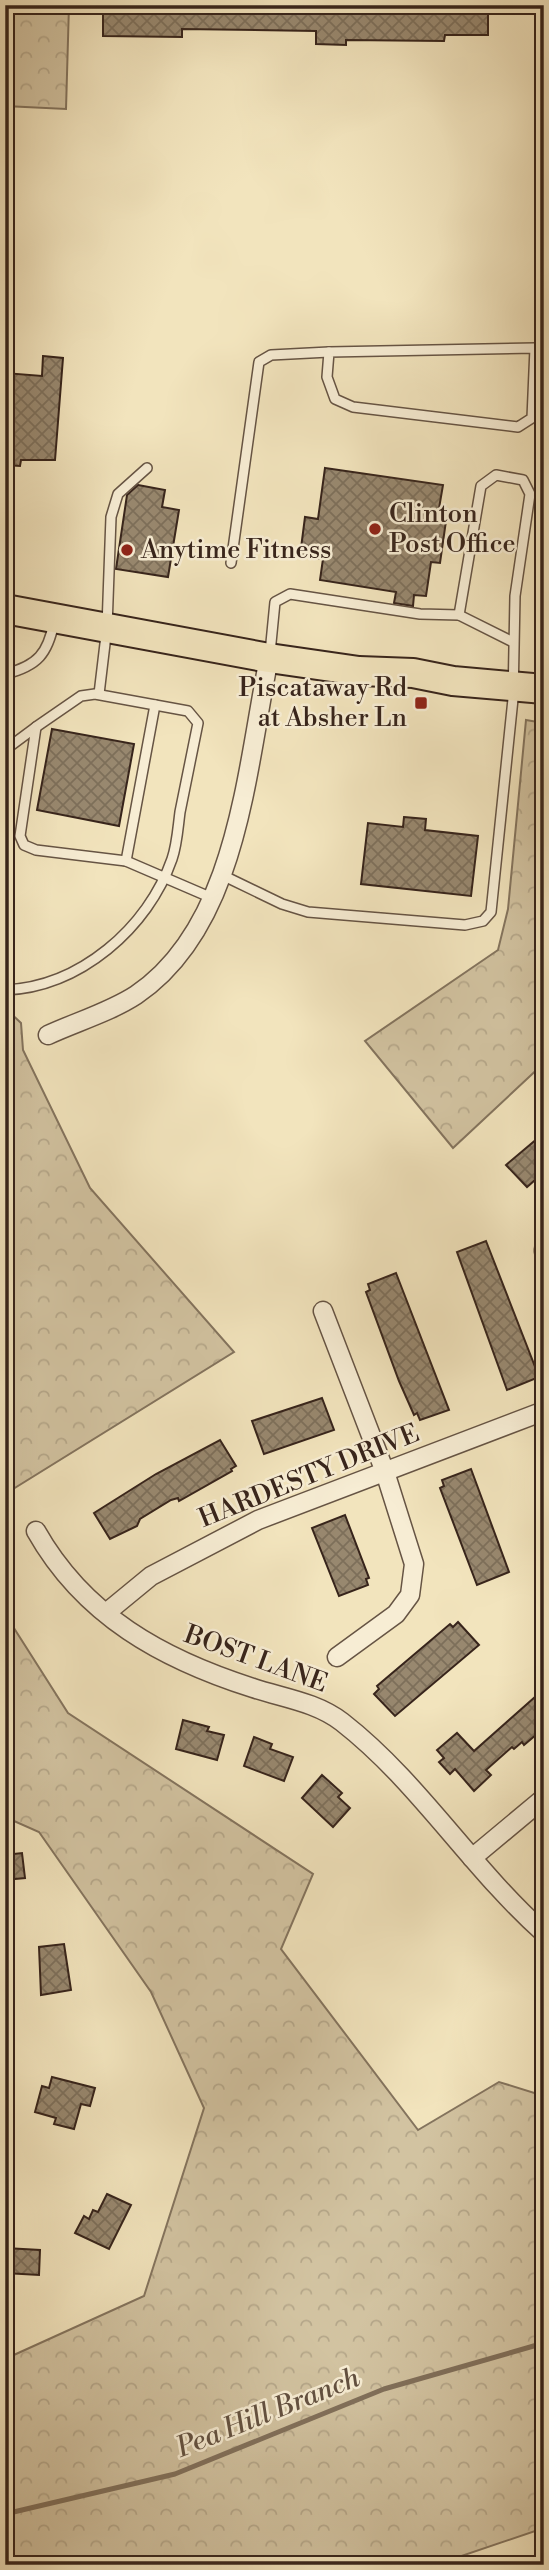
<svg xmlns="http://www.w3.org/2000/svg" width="549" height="2570" font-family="'Libre Bodoni',serif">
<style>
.forest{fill:url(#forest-crowns);stroke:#84745e;stroke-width:2}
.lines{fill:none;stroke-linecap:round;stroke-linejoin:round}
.stream{stroke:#81705b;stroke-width:5}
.building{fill:url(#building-cross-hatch);stroke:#37241b;stroke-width:2}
.service-casing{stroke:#665444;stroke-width:12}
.minor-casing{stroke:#665444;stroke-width:21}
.primary-casing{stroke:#37241b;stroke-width:32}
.service{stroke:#f7edd4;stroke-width:9}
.minor{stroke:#f7edd4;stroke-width:18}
.primary{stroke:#f2e4bd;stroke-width:28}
.poi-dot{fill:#8f2418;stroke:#f7edd4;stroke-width:2.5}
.labels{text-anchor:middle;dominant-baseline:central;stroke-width:5;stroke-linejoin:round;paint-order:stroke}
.poi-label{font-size:26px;fill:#37241b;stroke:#f7edd4;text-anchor:start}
.street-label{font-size:26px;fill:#37241b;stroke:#f7edd4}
.water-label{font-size:28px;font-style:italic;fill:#625040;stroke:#f7edd4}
</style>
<defs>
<pattern id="forest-crowns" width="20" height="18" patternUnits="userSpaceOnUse" patternTransform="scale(1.75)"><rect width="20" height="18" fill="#d2c3a1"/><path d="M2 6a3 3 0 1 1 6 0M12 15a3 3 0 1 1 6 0" fill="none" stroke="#b5a78a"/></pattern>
<pattern id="building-cross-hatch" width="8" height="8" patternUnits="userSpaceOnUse" patternTransform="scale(1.75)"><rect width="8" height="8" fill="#98886f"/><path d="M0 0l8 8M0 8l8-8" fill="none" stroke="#7d6f5a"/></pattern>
</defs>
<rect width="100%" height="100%" fill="#f2e4bd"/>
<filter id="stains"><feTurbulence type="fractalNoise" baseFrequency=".00286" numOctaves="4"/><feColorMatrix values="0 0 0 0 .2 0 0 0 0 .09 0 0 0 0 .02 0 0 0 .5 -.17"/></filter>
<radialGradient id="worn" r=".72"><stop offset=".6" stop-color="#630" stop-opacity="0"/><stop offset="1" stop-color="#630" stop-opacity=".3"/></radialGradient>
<!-- forest -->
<g class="forest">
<path d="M5 5H69L66 109 5 106Z"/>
<path d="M526 720 544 723V1063L453 1148 365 1041 498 950 508 909Z"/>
<path d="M5 1008 21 1023 23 1050 90 1188 234 1352 5 1494Z"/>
<path d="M5 1614 68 1713 313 1874 281 1949 418 2130 499 2082 544 2096V2528L435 2565H5V2359L144 2296 204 2108 151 1992 39 1832 5 1817Z"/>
</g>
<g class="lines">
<!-- stream -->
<path class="stream" d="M5 2514 175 2474 384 2389 544 2343"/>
</g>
<!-- building -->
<g class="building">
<path d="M103 5H488V35H445L444 41 346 40V45L316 44V31L182 29V37L103 36Z"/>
<path d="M43 356 63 358 55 460H21L20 466 5 465V373L42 376Z"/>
<path d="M325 468 443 485 437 520 446 521 440 563 431 562 426 596 414 595 413 606 394 603 396 592 320 580 323 559 300 556 305 517 318 519Z"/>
<path d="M138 485 165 490 162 507 179 510 168 577 116 569 127 495Z"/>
<path d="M52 729 134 744 119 826 37 810Z"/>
<path d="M404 817 426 819 425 830 478 836 471 896 361 884 368 823 403 827Z"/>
<path d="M544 1133V1172L527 1187 506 1165Z"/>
<path d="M486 1241 539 1377 507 1390 457 1252Z"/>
<path d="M396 1273 449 1410 420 1420 417 1413 414 1415 399 1381 366 1292 370 1290 368 1284Z"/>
<path d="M322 1398 334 1430 264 1454 252 1421Z"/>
<path d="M220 1440 236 1466 231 1469 232 1471 179 1501 178 1498 171 1500 140 1519 137 1526 110 1539 94 1513 156 1474Z"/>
<path d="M471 1469 509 1572 477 1585 440 1488 444 1486 442 1480Z"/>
<path d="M345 1515 369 1578 366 1579 368 1585 339 1596 312 1528Z"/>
<path d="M458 1622 479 1645 395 1716 374 1694 379 1689 377 1686 450 1624 453 1627Z"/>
<path d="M544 1689V1728L524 1745 522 1742 514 1749 512 1747 486 1770 491 1775 474 1791 455 1769 450 1774 439 1762 444 1758 437 1750 457 1733 474 1751Z"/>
<path d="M183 1720 209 1727 207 1731 224 1735 217 1760 176 1749Z"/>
<path d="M254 1737 272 1744 270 1749 293 1757 284 1781 244 1766Z"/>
<path d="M322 1775 342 1793 338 1797 350 1808 333 1827 302 1798Z"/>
<path d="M22 1853 25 1878 5 1880V1855Z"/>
<path d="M64 1944 71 1990 41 1995 39 1947Z"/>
<path d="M52 2077 95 2088 90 2106 81 2104 74 2129 54 2124 56 2118 35 2112 42 2086 49 2088Z"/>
<path d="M107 2194 131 2205 109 2249 75 2233 84 2216 89 2219 93 2210 98 2212Z"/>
<path d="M5 2248 40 2250 39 2275 5 2273Z"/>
</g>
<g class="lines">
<defs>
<g id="service">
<path d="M535 348 532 418 518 427 353 407 335 399 327 377 329 352 535 348 544 349"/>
<path d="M231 563 259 362 271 355 329 352"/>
<path d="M270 653 275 602 290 594 420 614 459 615 513 642"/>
<path d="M5 674C38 666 48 653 54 622"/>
<path d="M99 694 107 627 111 517 118 494 147 468"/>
<path d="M5 750 36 727 20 836 24 845 36 850 126 861 212 898"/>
<path d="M126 861 155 705"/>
<path d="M222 875 282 904 308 912 465 925 483 921 491 912 513 699 515 596 530 494 523 480 496 475 481 486 459 615"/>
<path d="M5 990C80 987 148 928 172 859 177 845 178 827 180 812 186 782 192 753 198 723L188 711 95 694 81 696 36 727"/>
</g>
<g id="minor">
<path d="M48 1035C76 1022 110 1012 136 995 238 926 246 770 269 658"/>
<path d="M544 1249V1252"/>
<path d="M323 1311 385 1472 414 1564 410 1595 396 1614 337 1657"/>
<path d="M36 1531C84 1616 162 1659 253 1688 283 1698 316 1702 342 1722 419 1782 471 1868 544 1933"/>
<path d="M106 1613 151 1576 258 1520 544 1411"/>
<path d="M472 1858 544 1798"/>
</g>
<path id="primary" d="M5 609 269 658 359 671 413 673 453 681 544 689"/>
</defs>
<!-- service casing -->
<use href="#service" class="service-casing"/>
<!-- minor casing -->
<use href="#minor" class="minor-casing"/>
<!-- primary casing -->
<use href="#primary" class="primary-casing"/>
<!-- service -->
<use href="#service" class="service"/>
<!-- minor -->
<use href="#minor" class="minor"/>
<!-- primary -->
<use href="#primary" class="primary"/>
</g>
<!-- markers -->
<g class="poi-dot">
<circle cx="375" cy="529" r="7"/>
<circle cx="127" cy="550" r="7"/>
<rect x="414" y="696" width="14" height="14" rx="3.5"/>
</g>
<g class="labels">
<!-- poi labels -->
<g class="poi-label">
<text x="389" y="514">Clinton<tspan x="389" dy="30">Post Office</tspan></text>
<text x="141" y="550">Anytime Fitness</text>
<text x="407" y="688" text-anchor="end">Piscataway Rd<tspan x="407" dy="30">at Absher Ln</tspan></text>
</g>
<!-- street labels -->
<g class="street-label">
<text transform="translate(309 1476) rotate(-22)">HARDESTY DRIVE</text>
<text transform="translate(256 1659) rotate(20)">BOST LANE</text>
</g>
<!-- water labels -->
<g class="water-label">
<text transform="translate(268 2413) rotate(-22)">Pea Hill Branch</text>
</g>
</g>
<!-- margin -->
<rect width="549" height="2570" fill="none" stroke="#f2e4bd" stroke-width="28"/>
<rect x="7" y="7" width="535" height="2556" fill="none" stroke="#37241b" stroke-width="3.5"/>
<rect x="14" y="14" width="521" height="2542" fill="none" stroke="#37241b" stroke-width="2"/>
<rect width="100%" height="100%" filter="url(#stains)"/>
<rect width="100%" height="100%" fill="url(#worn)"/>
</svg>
